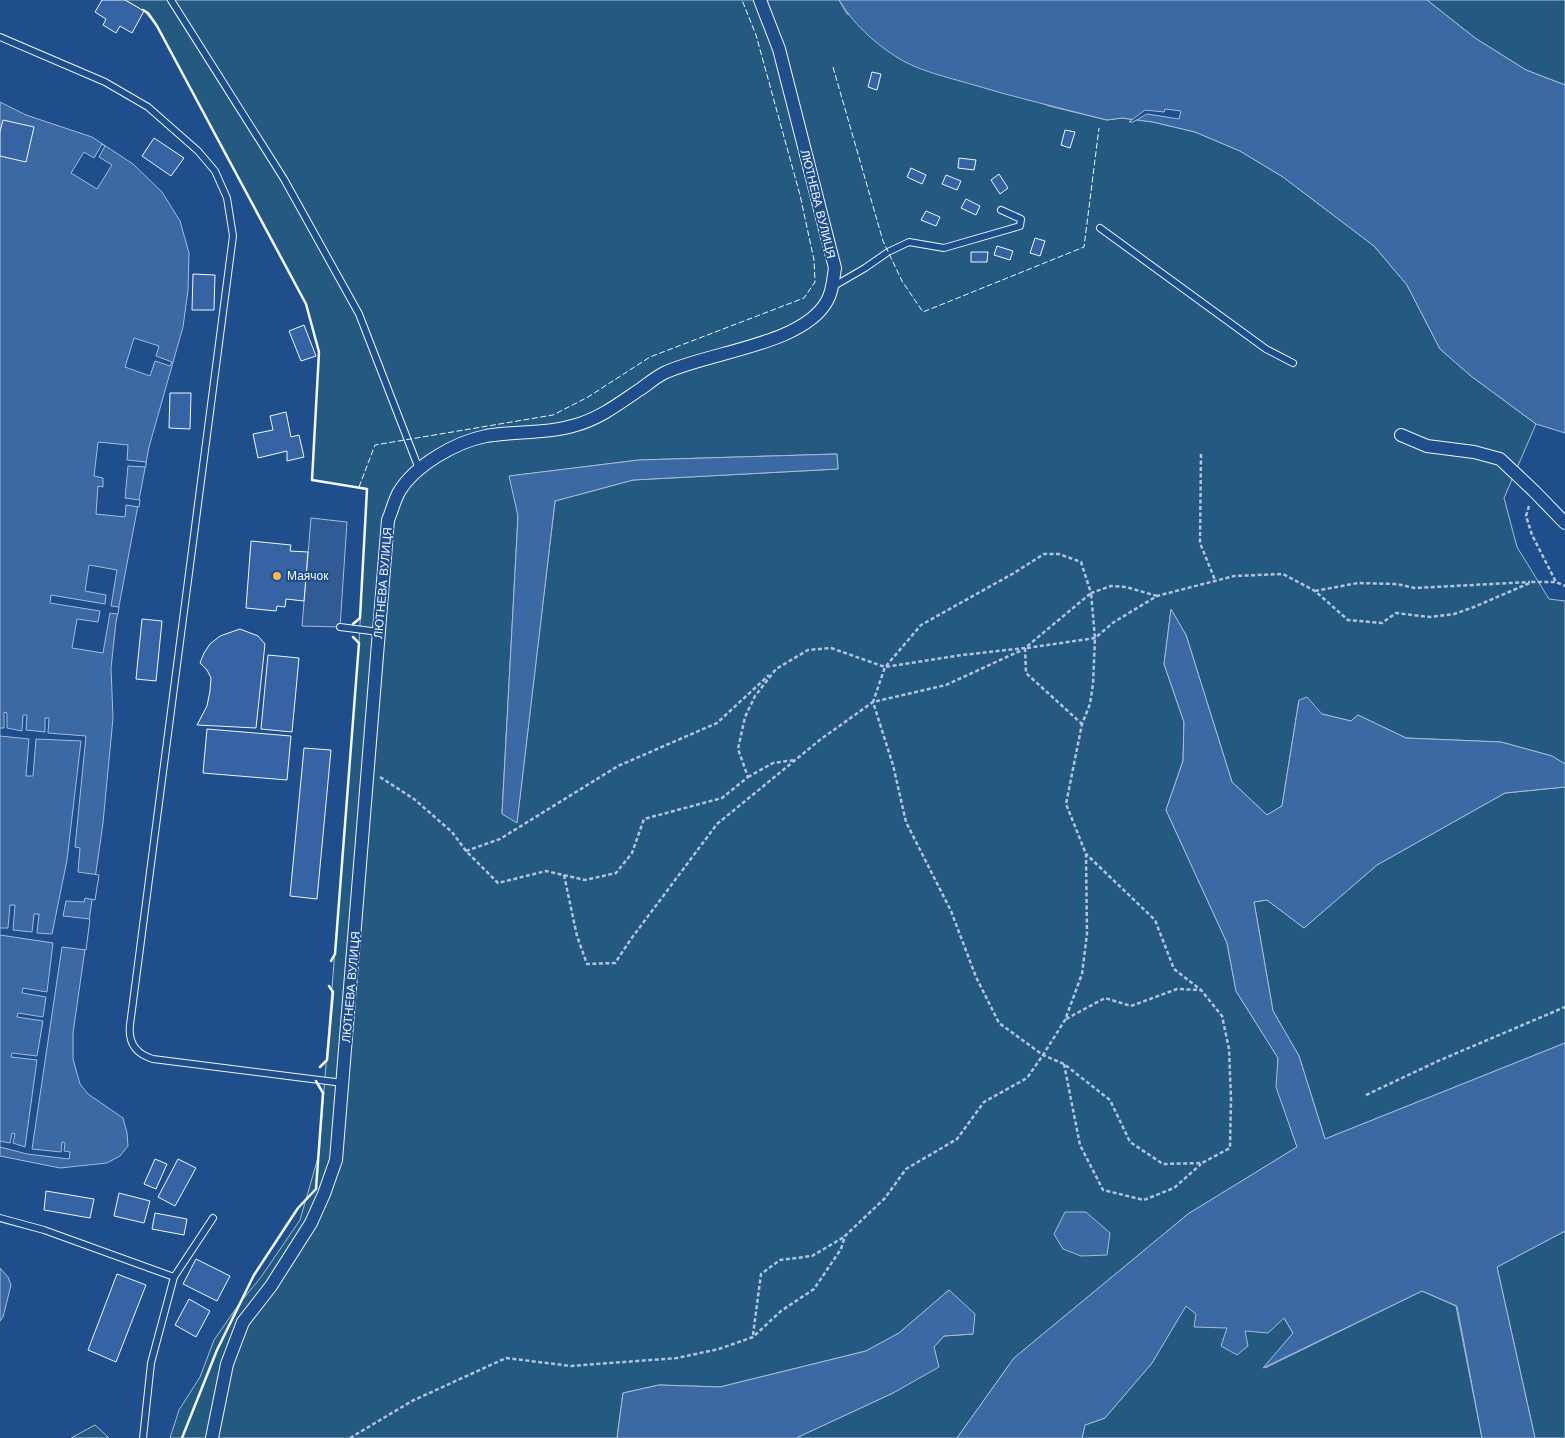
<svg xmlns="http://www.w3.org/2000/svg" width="1565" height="1438" font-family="'Work Sans',sans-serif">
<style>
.green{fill:#245a82;stroke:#a8bbd7;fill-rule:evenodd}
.parking{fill:#305b95;stroke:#a8bbd7}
.water{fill:#3b69a3;stroke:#a8bbd7}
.pier{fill:#1f4e8c;stroke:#a8bbd7}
.building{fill:#3563a3;stroke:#f2f6ff}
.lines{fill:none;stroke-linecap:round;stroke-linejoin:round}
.lane-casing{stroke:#f2f6ff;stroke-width:8}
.street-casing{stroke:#f2f6ff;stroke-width:14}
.path{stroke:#b3c4dc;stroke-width:2.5;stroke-dasharray:4 2.5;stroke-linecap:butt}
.lane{stroke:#1f4e8c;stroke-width:6}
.street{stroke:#1f4e8c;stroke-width:12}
.fence{stroke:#f2f6ff;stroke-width:1;stroke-dasharray:6 2.5;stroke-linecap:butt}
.wall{stroke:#f2f6ff;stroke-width:2.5}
.poi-dot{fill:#ffb74d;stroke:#1f4e8c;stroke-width:2}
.labels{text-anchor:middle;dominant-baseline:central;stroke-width:4;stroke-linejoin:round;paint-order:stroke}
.street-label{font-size:12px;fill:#f2f6ff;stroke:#1f4e8c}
.poi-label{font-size:12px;fill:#f2f6ff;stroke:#1f4e8c;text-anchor:start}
</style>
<rect width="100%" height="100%" fill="#1f4e8c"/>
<!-- green -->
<g class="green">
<path d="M125 0H839L847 14 1049 106 1107 120 1122 118 1153 122 1195 132 1240 151 1283 177 1374 246 1407 285 1440 349 1471 376 1536 424 1504 498 1517 547 1549 599 1565 601V764L1552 756 1501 742 1406 738 1358 715 1351 721 1322 714 1299 700 1282 806 1267 815 1232 782 1186 635 1171 610 1164 664 1184 722 1183 761 1166 810 1227 943 1236 991 1278 1058 1277 1087 1297 1147 1188 1214 1014 1358 957 1438H796L893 1393 938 1367 934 1347 944 1336 973 1334 949 1290 899 1333 866 1351 720 1387 659 1385 623 1393 617 1438H170L179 1410 200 1377 214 1340 239 1304 261 1277 300 1220 319 1154 359 643 367 489 312 480 319 352 306 304 157 26 144 11ZM837 454 838 469 633 480 555 501 517 822 502 813 518 516 510 476 639 460Z"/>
<path d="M1427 0H1565V85L1526 70 1475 38Z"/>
<path d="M1565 787V1043L1325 1139 1299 1056 1273 1011 1254 902 1267 900 1304 928 1377 865 1505 793Z"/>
<path d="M1565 1231V1438H1535L1497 1267Z"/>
<path d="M1422 1291 1456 1306 1482 1438H1082L1085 1425 1105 1418 1152 1363 1186 1305C1199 1316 1228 1333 1246 1330 1259 1328 1272 1322 1284 1318L1293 1333 1265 1368Z"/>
<path d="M95 1425 109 1438H71Z"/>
</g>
<!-- parking -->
<path class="parking" d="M311 518 347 522 340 627 302 626Z"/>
<!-- water -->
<g class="water">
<path d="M839 0H1427L1475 38 1526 70 1565 85V433L1536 424 1471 376 1440 349 1407 285 1374 246 1283 177 1240 151 1195 132 1153 122 1122 118 1107 120C1060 108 1013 97 967 83 943 76 916 70 895 56 873 42 852 22 839 0Z"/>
<path d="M0 102 26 115 92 137 133 164 162 192 180 221 189 253 188 290 183 327 149 447 116 622 111 668 113 718 103 823 73 1033V1059L80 1084 88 1094 123 1118 127 1133 128 1146 120 1156 107 1163 60 1168 0 1156Z"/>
<path d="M837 454 838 469 633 480 555 501 517 823 502 814 518 516 509 476 639 460Z"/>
<path d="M1171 609 1186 635 1232 782 1267 815 1282 806 1299 700 1307 697 1322 714 1351 721 1358 715 1406 738 1501 742 1552 756 1565 764V787L1505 793 1377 865 1304 928 1267 900 1254 902 1273 1011 1299 1056 1325 1139 1565 1043V1231L1497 1267 1535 1438H1482L1457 1306 1422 1291 1263 1368 1293 1333 1284 1318 1268 1333 1245 1331 1248 1346 1237 1355 1221 1346 1227 1328 1194 1327 1196 1314 1186 1306 1152 1363 1105 1418 1085 1425 1082 1438H957L1014 1358 1188 1214 1297 1147 1276 1087 1278 1058 1236 991 1227 943 1166 810 1183 761 1184 722 1164 664Z"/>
<path d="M1065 1212H1086L1110 1233 1107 1255 1081 1256 1063 1249 1054 1234Z"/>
<path d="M0 1268 8 1277 11 1285 3 1317 0 1321Z"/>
<path d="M949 1290 975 1314 973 1334 944 1336 934 1347 939 1367 893 1393 796 1438H617L623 1393 659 1385 720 1387 866 1351 899 1333Z"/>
</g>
<!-- pier -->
<g class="pier">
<path d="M1165 109 1181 111 1179 119 1147 114 1133 122H1129L1145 110 1164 112Z"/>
<path d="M102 144 105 146 99 157 112 165 97 189 71 173 84 152 94 158Z"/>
<path d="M134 338 159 346 156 356 172 362 170 366 155 361 150 376 125 367Z"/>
<path d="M98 442 128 445 127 460 146 462V467L128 466 125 498 140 500 139 507 126 505 125 517 96 514 98 486 103 487V478L94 476Z"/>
<path d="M89 565 117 570 111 606 119 607 118 614 110 613 103 653 72 648 77 619 98 622 100 611 50 603 51 595 105 604 106 595 85 591Z"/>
<path d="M4 712 7 713V728L22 731 23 715H27L26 730 45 732V718H49L48 733 86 736 75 847 80 848 78 872 99 875 95 900 85 898 84 902 66 901 63 916 90 919 86 950 62 947 32 1149 61 1152 62 1142 65 1143 64 1151 70 1152 69 1159 27 1154 0 1147V1141L10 1143 12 1133 15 1134 13 1143 25 1147 37 1060 11 1057 12 1053 37 1056 43 1021 17 1017 18 1013 43 1017 46 997 22 993 23 988 47 992 53 943 0 935V928H8L10 905H15L13 930 32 932 34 914H39L37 933 52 934 67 860 81 741 36 739 33 776H26L29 739 0 736V728H4Z"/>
</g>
<!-- building -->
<g class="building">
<path d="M102 0H125L144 11 132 33 120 26 116 33 103 25 106 19 95 12Z"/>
<path d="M872 72 881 74 877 90 868 87Z"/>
<path d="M3 120 34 127 26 162 0 156V132Z"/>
<path d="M1065 130 1075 132 1070 148 1061 145Z"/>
<path d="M154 138 184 158 171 176 142 156Z"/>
<path d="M959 158 976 160 974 170 958 168Z"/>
<path d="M911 168 926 175 922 184 907 177Z"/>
<path d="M999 174 1008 188 1000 194 991 180Z"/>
<path d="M946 175 961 181 957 190 942 184Z"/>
<path d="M966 199 980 206 976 215 961 208Z"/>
<path d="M926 211 940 217 936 226 921 220Z"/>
<path d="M1035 238 1045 241 1040 256 1030 253Z"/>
<path d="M997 246 1013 251 1010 260 994 255Z"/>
<path d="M971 252H988L987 262H971Z"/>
<path d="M193 274 215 275 214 310H192Z"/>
<path d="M304 325 316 356 301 361 289 331Z"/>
<path d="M170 393H191L190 429 169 428Z"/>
<path d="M286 412 291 437 299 435 304 457 287 461V451L258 458 253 434 273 430 270 416Z"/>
<path d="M251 541 291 545 290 551 308 552 304 601 286 599 285 607 277 606 276 611 246 608Z"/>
<path d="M142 619 162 621 156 681 136 679Z"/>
<path d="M240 629 258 636 265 644 256 728 197 725 207 706 210 691 211 678 207 670 200 663 204 653 210 644 220 636Z"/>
<path d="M268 655 299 658 292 732 261 729Z"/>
<path d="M207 729 291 736 287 780 203 773Z"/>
<path d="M304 748 331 750 317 899 290 896Z"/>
<path d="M155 1159 167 1164 156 1189 144 1184Z"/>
<path d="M178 1159 196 1168 175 1206 158 1197Z"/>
<path d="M46 1191 94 1199 90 1218 44 1210Z"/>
<path d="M119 1193 150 1201 144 1223 114 1216Z"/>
<path d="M155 1213 187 1219 184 1235 152 1229Z"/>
<path d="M196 1259 230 1276 217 1301 183 1284Z"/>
<path d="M117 1274 146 1285 116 1362 88 1350Z"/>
<path d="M189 1299 210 1311 196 1337 175 1325Z"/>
</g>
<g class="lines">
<defs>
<g id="lane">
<path d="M171 0 284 179 359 314 419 469"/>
<path d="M0 37 105 82 148 107 198 151 215 171 227 198 233 236 130 1025C128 1043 136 1054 153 1059L343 1083"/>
<path d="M1100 228 1266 349 1293 363"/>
<path d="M834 286 865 268 888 252 909 242 944 248 1020 226 1021 219 1001 210"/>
<path d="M340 627 379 632"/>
<path d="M0 1218 44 1230 174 1277 151 1363 143 1438"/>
<path d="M174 1277 213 1218"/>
</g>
<g id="street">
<path d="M1401 435 1427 446 1474 452 1500 459 1534 491 1565 523"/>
<path d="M212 1438 227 1364 243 1322 271 1286 311 1223 324 1194 336 1160 388 520C392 511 394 501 399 492 415 465 456 442 486 436 516 431 547 434 576 425 601 418 621 402 642 388 649 383 656 377 664 373 708 352 803 345 827 301 833 291 833 279 835 268L779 49 760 0"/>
</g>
</defs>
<!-- lane casing -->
<use href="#lane" class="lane-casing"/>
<!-- street casing -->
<use href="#street" class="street-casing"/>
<!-- path -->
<g class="path">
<path d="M1201 454 1200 543 1215 580"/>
<path d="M1529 506 1526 516 1532 535 1556 582"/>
<path d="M1315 591 1358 583 1397 584 1415 588 1530 582"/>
<path d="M1025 648 1026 673 1082 724"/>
<path d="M1027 648 1095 638 1114 622 1157 596 1234 576 1283 574 1315 591 1348 620 1382 623 1396 613 1430 617 1454 614 1474 607 1532 582H1556L1565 586"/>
<path d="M886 666 921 625 1014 573 1044 554H1059L1081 562 1091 593 1111 586 1126 587 1157 596"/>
<path d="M380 777 414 799 452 832 466 851 498 883 546 871 585 880 616 873 632 853 644 819 722 798 748 777 738 749 745 717 755 696 776 669 808 650 831 648 885 667 873 702 946 685 1022 650"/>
<path d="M748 777 773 763 795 760"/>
<path d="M466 851 500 839 618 766 717 723 769 675"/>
<path d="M564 875 577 936 587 964 615 963 631 939 717 824 821 739 873 702 893 765 906 822 951 911 976 977 999 1023 1043 1055 1064 1064 1110 1100 1130 1142 1163 1164 1202 1163 1230 1148 1231 1099 1229 1049 1222 1016 1201 990 1174 969 1155 920 1086 854"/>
<path d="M1066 1019 1105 998 1131 1006 1177 989 1201 990"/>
<path d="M1064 1064 1080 1145 1103 1190 1144 1200 1174 1188 1201 1164"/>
<path d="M1366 1095 1438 1061 1565 1007"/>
<path d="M753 1335 761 1274 780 1260 812 1256 844 1237"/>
<path d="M350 1438 412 1401 506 1358 571 1366 677 1358 719 1349 753 1337 781 1311 814 1289 841 1249 845 1236 885 1198 906 1169 957 1139 984 1102 1027 1078 1043 1055 1065 1020 1082 974 1087 934 1086 854 1066 804 1082 724 1090 704 1093 684 1095 638 1091 593 1025 648 962 655 885 667"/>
</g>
<!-- lane -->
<use href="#lane" class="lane"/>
<!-- street -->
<use href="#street" class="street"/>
<!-- fence -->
<g class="fence">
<path d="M833 67 883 241 902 281 923 312 1084 247 1099 128"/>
<path d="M359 487 375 445 553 415 588 397 650 357 804 298 815 282 814 260 800 195 756 35 742 0"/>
</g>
<!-- wall -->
<g class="wall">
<path d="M143 10 148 13 157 26 306 304 319 352 312 480 367 489 360 618 353 624"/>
<path d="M331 961 335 954 359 643 353 637"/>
<path d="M320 1067 327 1060 333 992 329 986"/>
<path d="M182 1438 217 1350 254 1275 298 1208 316 1189 323 1093 316 1081"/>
</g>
</g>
<!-- markers -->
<circle class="poi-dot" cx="277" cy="576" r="5"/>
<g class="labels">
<!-- street labels -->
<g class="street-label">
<text transform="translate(818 204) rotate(76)">ЛЮТНЕВА ВУЛИЦЯ</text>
<text transform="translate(383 583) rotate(-85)">ЛЮТНЕВА ВУЛИЦЯ</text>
<text transform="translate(351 987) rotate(-85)">ЛЮТНЕВА ВУЛИЦЯ</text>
</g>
<!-- poi labels -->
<g class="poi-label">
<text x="287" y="576">Маячок</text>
</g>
</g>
</svg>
